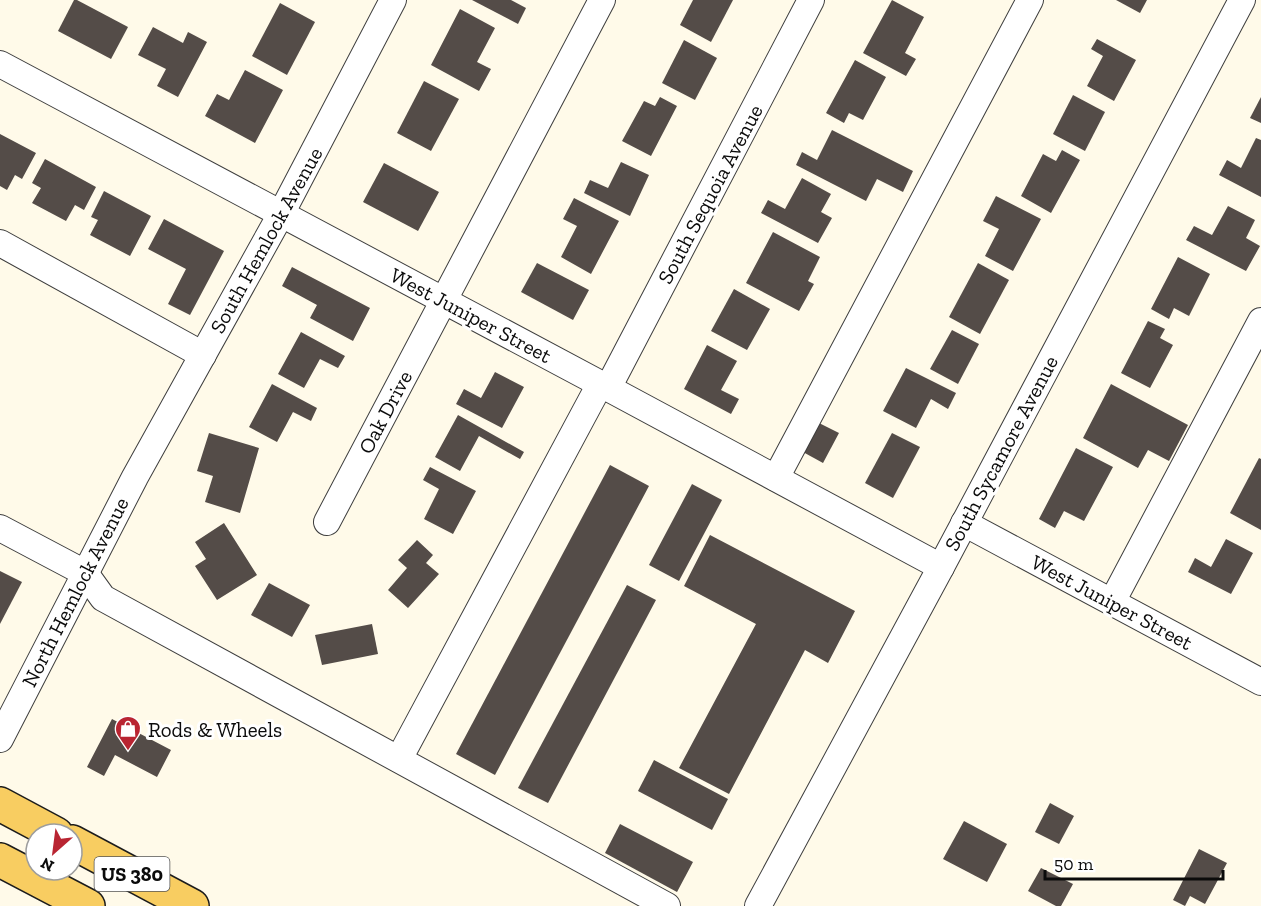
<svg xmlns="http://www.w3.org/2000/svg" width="1261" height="906" font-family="'Zilla Slab',serif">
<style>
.building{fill:#544c48}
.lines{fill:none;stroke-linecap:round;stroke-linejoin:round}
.minor-casing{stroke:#3e3e3e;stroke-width:28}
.major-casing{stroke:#1c1c1c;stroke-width:36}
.minor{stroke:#fff;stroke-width:26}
.major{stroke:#f8cd61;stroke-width:33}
.labels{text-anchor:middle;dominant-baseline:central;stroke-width:6;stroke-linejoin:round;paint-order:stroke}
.shield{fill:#fff;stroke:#545454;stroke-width:1.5}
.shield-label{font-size:20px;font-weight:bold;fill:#0b0b0b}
.street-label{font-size:21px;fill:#0b0b0b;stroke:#fff}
.poi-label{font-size:21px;fill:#0b0b0b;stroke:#fff;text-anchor:start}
</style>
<rect width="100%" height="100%" fill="#fffae9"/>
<!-- building -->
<g class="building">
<path d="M74 0H77L128 27 111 59 58 31Z"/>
<path d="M472 0H511L526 8 518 24Z"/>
<path d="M693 0H733L711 42 680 25Z"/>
<path d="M892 0 924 17 905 53 916 59 906 76 863 53Z"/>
<path d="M1116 0H1147L1140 13Z"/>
<path d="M280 3 315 22 287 75 252 56Z"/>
<path d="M460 9 495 28 477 62 491 69 479 91 431 65Z"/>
<path d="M153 27 183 43 188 32 207 42 178 97 157 86 166 69 138 55Z"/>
<path d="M1097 39 1136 60 1114 101 1087 86 1103 56 1091 49Z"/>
<path d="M684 40 717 58 695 100 662 83Z"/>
<path d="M855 60 886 77 863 120 849 113 844 123 826 113Z"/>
<path d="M245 70 283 90 255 143 205 116 217 94 229 100Z"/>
<path d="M424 81 459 99 431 151 397 133Z"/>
<path d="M1073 95 1105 112 1085 151 1053 134Z"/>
<path d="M660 97 677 106 651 156 622 141 644 101 655 106Z"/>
<path d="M1261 97V123L1250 118Z"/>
<path d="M832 130 913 171 903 192 877 179 866 201 796 165 802 152 817 160Z"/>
<path d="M0 134 36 153 22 179 15 175 7 190 0 186Z"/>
<path d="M1256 138 1261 140V197L1219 175 1227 160 1241 168Z"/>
<path d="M1062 150 1080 160 1051 213 1021 196 1043 154 1056 161Z"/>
<path d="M45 159 96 187 84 210 75 205 66 221 32 203 41 188 32 183Z"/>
<path d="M621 162 649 175 630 216 584 193 590 180 608 188Z"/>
<path d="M384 163 439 192 418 231 363 202Z"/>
<path d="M802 178 831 194 821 212 832 218 818 243 761 213 768 200 785 209Z"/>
<path d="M104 191 151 216 130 256 90 235 98 220 91 217Z"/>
<path d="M996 196 1041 219 1013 271 985 256 999 229 983 221Z"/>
<path d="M574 198 619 221 591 274 561 257 577 226 563 219Z"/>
<path d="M1228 206 1255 220 1246 238 1260 246 1246 271 1186 240 1194 226 1212 235Z"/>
<path d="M164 219 224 251 190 315 168 304 186 269 148 249Z"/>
<path d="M773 232 820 257 808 281 814 284 799 311 746 283Z"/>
<path d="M1178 257 1210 274 1189 316 1174 308 1169 319 1151 309Z"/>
<path d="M537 263 589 290 573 320 521 292Z"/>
<path d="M978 263 1009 280 980 334 949 317Z"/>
<path d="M292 267 370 308 353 341 310 318 317 305 282 286Z"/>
<path d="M734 289 770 309 747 350 711 331Z"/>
<path d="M1148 321 1165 329 1160 338 1173 345 1150 388 1121 373Z"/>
<path d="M952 330 979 344 958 384 930 369Z"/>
<path d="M301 332 345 356 338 368 320 359 304 388 278 374Z"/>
<path d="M707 345 737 361 721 390 739 399 731 414 684 389Z"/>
<path d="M906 368 956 393 948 409 931 399 916 428 883 411Z"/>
<path d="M495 372 524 387 502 428 456 404 464 389 481 398Z"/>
<path d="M272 384 317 408 311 421 293 412 277 442 249 427Z"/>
<path d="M1111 384 1188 425 1169 461 1148 450 1138 468 1083 438Z"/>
<path d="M458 415 524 452 520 459 479 436 460 471 435 457Z"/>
<path d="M819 423 839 433 823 463 803 452Z"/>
<path d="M209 433 259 448 240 513 205 502 213 476 197 471Z"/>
<path d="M892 433 920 447 893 498 865 483Z"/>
<path d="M1076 448 1113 467 1084 521 1064 511 1055 528 1039 519Z"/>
<path d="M1259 458 1261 459V530L1230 513Z"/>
<path d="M610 465 649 486 495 775 456 754Z"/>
<path d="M430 467 476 491 453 534 424 519 439 489 423 480Z"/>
<path d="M692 484 722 500 679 581 649 565Z"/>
<path d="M224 523 257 575 217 600 195 566 206 559 195 542Z"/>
<path d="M710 535 855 611 828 663 805 650 729 794 679 768 756 624 684 586Z"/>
<path d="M1226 539 1253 553 1231 594 1188 572 1195 558 1211 567Z"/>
<path d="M417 540 433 555 426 563 439 574 408 608 388 590 407 568 398 560Z"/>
<path d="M0 571 22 582 0 624Z"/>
<path d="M269 583 310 605 292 637 251 615Z"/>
<path d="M627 585 656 600 548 803 518 788Z"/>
<path d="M372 624 378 654 322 665 315 635Z"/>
<path d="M112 719 171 750 157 777 115 755 104 776 87 767Z"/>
<path d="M654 760 728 799 712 830 638 791Z"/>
<path d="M1050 803 1074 816 1059 844 1035 832Z"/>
<path d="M964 821 1007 844 987 882 943 859Z"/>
<path d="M620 824 693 862 677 892 605 853Z"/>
<path d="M1199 849 1227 863 1205 904 1190 896 1185 906 1173 900Z"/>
<path d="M1041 868 1073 884 1061 906H1056L1028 891Z"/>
</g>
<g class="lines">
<defs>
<g id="minor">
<path d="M0 64 608 388 941 567"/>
<path d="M0 243 203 355"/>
<path d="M608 388 811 0"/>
<path d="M776 478 1030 0"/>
<path d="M327 522 602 0"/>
<path d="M964 523 1261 682"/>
<path d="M0 528 85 573 103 598 667 906"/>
<path d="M1112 602 1261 321"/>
<path d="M0 739 135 477 281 214 393 0"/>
<path d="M399 759 600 384"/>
<path d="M758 906 941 567 1242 0"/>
</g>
<g id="major">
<path d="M0 804 56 834"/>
<path d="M72 842 192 906"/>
<path d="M0 860 88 906"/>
</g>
</defs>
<!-- minor casing -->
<use href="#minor" class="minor-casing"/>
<!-- major casing -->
<use href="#major" class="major-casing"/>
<!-- minor -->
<use href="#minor" class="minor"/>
<!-- major -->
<use href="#major" class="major"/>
</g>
<!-- icons -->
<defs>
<symbol id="shop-pin" viewBox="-11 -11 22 30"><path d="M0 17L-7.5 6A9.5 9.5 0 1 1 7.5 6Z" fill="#b92532" stroke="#fff"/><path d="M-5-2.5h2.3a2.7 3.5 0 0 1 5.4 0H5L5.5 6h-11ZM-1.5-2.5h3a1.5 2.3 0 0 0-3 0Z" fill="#fff"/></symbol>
</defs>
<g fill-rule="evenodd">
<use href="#shop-pin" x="113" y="714" width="30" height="40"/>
</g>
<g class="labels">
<!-- shield labels -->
<rect class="shield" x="94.5" y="857" width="75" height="34" rx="4.5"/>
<g class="shield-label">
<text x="132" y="874">US 380</text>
</g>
<!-- street labels -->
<g class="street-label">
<text transform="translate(710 194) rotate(-62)">South Sequoia Avenue</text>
<text transform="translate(266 240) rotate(-61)">South Hemlock Avenue</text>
<text transform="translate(471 315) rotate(28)">West Juniper Street</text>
<text transform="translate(385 412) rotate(-62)">Oak Drive</text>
<text transform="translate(1001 453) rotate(-62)">South Sycamore Avenue</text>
<text transform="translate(75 592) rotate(-63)">North Hemlock Avenue</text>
<text transform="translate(1112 602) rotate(28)">West Juniper Street</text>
</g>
<!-- poi labels -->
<g class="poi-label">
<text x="148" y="729">Rods &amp; Wheels</text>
</g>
</g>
<!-- north arrow -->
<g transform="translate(54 852) rotate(208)"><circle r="28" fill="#ffffff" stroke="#9d9d9d" stroke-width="1.5"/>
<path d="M0-4.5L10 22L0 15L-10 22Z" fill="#b92532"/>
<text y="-9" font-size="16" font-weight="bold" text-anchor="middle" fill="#0b0b0b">N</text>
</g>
<!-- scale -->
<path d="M1045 870v9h178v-9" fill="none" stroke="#0b0b0b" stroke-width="3"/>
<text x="1054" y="870" font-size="18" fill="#0b0b0b" stroke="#ffffff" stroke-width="4.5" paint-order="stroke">50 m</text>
</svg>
